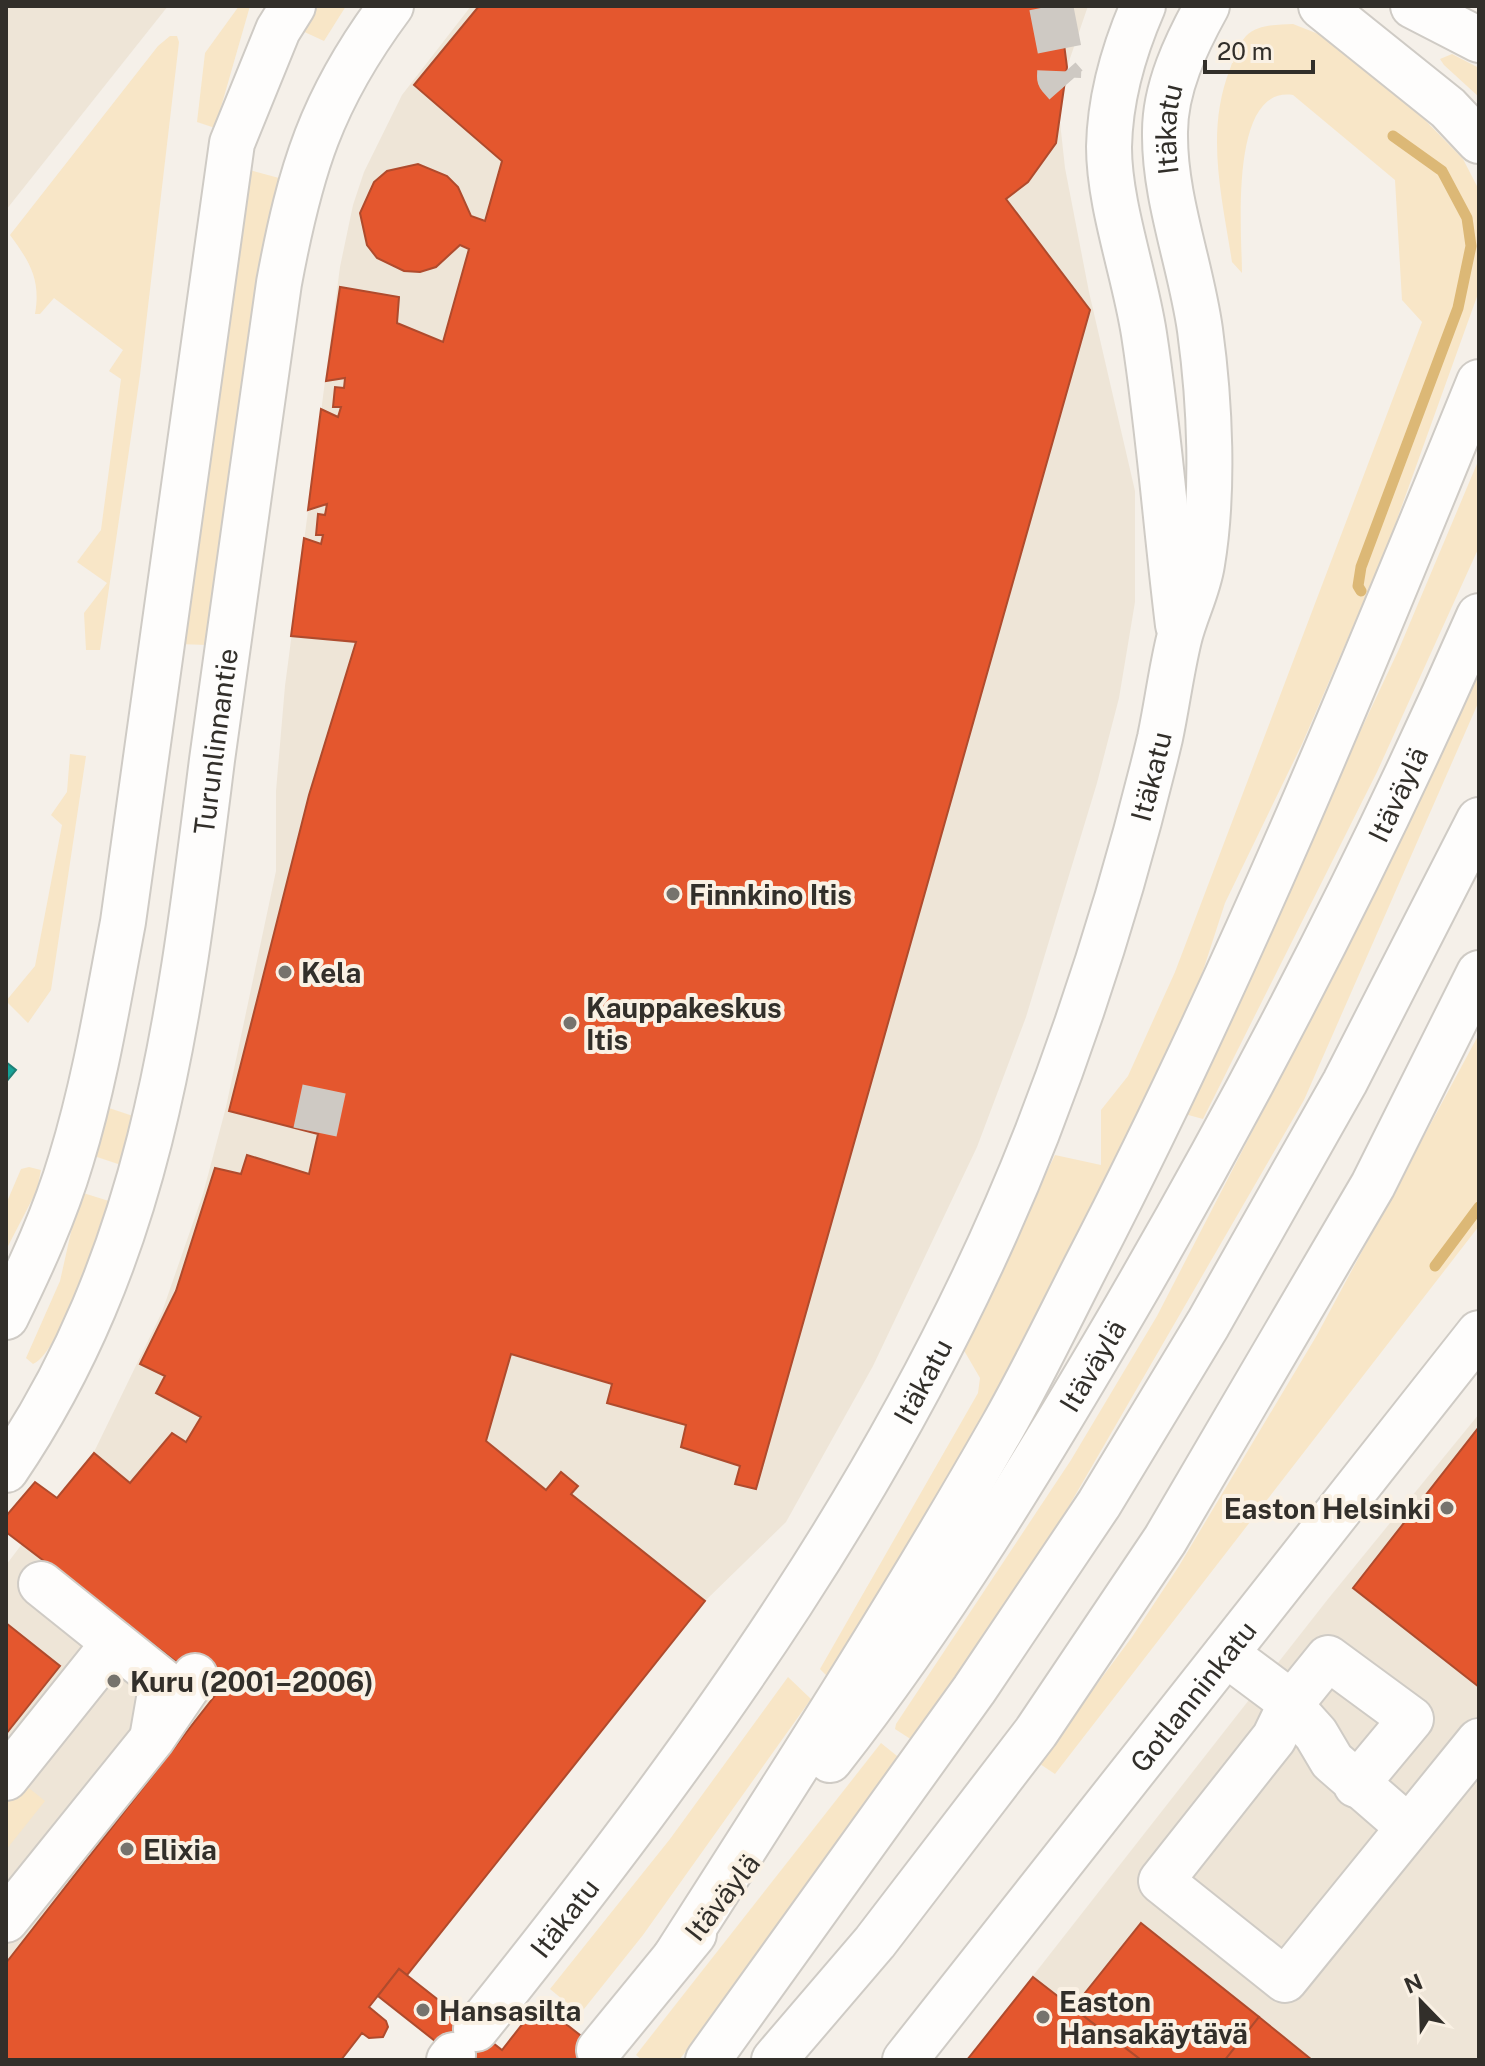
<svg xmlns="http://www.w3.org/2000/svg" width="1485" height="2066" font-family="'Public Sans',sans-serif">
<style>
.built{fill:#eee5d7}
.green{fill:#f8e6c7}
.shops{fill:#e4572e;stroke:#af4b2d;stroke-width:2}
.public{fill:#17a398;stroke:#1f8077;stroke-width:2}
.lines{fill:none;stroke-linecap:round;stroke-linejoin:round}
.stream{stroke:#dcb876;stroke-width:11}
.minor-tunnel{stroke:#cec9c3;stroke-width:44;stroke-dasharray:44 22;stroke-linecap:butt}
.minor-casing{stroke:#cfcbc5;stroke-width:48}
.major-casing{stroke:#cfcbc5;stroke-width:48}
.highway-casing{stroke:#cfcbc5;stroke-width:48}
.minor{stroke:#fefdfc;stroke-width:44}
.major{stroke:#fefdfc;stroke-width:44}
.highway{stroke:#fefdfc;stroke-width:44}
.poi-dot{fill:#76736d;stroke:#faf1e4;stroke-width:3}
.labels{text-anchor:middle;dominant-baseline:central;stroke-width:8;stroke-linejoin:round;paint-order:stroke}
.street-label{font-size:28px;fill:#322f2a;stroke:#faf1e4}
.poi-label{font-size:28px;font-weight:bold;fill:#322f2a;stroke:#faf1e4;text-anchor:start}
</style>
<rect width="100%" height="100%" fill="#f5f0e9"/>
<!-- built -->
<g class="built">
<path d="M6 6H168L6 210Z"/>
<path d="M471 6H1088L1067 67 1060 122 1065 168 1089 292 1135 491V602L1119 698 1097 783 1026 1017 977 1147 873 1366 786 1522 705 1601 407 1975 399 1969 369 2007 386 2021 388 2027 383 2037 369 2038 362 2033 6 2060V1565L22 1544 6 1532V1516L35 1482 57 1498 94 1452 162 1312 203 1194 226 1107 276 871V791L285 686 340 267 353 205 364 172 402 95Z"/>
<path d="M1479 1414V2060H967L1328 1599Z"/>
</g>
<!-- green -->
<g class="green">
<path d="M239 6H250L215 128 197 122 205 53Z"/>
<path d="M312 6H346L324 41 298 29Z"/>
<path d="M1293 24 1321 35 1423 118 1463 159 1479 190V291L1386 550 1302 744 1225 903 1187 1020 995 1400 829 1678 820 1669 978 1393 980 1378 962 1347 1055 1155 1101 1165V1110L1128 1076 1175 972 1422 322 1402 300 1395 180 1293 95C1228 85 1242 235 1242 273L1232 262C1222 197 1205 132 1230 69 1234 58 1238 45 1246 36 1258 24 1277 25 1293 24Z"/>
<path d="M170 36H177L179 42 140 375 100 650H86L84 613 107 583 77 562 101 530 121 379 109 371 123 350 54 298 40 314H35C41 280 30 262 10 235L158 46Z"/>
<path d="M1452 54 1479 68V97L1444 65 1440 59Z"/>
<path d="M246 169 279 178 207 645 178 644Z"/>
<path d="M1479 459V547L1377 772 1203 1119 1181 1113 1399 649Z"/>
<path d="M1479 672V701L1304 1100 1051 1537 912 1740 895 1729 896 1724 1071 1460 1157 1316 1349 944Z"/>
<path d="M70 754 86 756 51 990 28 1023 6 1001 35 966 62 825 51 815 67 792Z"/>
<path d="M1479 1034V1226L1055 1774 1040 1764 1048 1750 1132 1637 1179 1566 1317 1335Z"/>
<path d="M109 1108 136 1117 121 1165 91 1155 103 1112Z"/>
<path d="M29 1167 41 1170 37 1190 6 1250V1204L21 1169Z"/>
<path d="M80 1192 109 1201C97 1233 61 1352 33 1364L26 1358 60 1281Z"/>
<path d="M788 1677 811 1699 643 1935 580 2014 550 1989 670 1839Z"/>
<path d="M881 1743 902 1760 727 2000 679 2060H642L636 2055Z"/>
<path d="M14 1776 45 1801 6 1850V1787Z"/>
</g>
<!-- shops -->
<g class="shops">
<path d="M479 6H1059L1067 67 1056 143 1028 182 1006 199 1090 310 756 1489 735 1484 740 1466 681 1447 686 1425 607 1403 612 1384 511 1354 486 1441 546 1490 561 1472 578 1486 571 1494 705 1601 407 1975 399 1969 369 2007 386 2021 388 2027 383 2037 369 2038 362 2033 341 2060H6V1963L217 1693 6 1532V1516L35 1482 57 1498 94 1453 130 1483 172 1433 186 1442 201 1417 156 1393 165 1376 140 1364 176 1291 215 1168 241 1174 247 1155 309 1174 318 1134 229 1111 309 795 356 642 291 636 304 538 321 544 323 535H316L318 514 325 515 327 504 308 510 321 409 338 417 341 407H333L335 387 344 388 345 378 326 381 340 287 399 297 397 323 443 342 469 249 460 245 436 267 420 272 404 271 377 258 367 245 360 213 374 182 387 171 418 164 447 176 458 187 471 216 485 221 502 161 414 85Z"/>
<path d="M1479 1427V1687L1353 1588Z"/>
<path d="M6 1623 60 1666 6 1734Z"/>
<path d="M1141 1923 1259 2017 1225 2060H1141L1073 2008Z"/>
<path d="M399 1969 502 2050 539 2003 612 2060H459L378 1996Z"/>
<path d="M1033 1977 1073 2008 1141 2060H967Z"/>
<path d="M1259 2017 1312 2060H1225Z"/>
</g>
<!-- public -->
<path class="public" d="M6 1062 16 1070 6 1082Z"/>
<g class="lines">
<!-- stream -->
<g class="stream">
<path d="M1361 591 1358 586 1361 567 1458 308 1471 246 1467 218 1442 171 1393 136"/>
<path d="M1435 1266 1479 1207"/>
</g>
<!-- minor-tunnel -->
<g class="minor-tunnel">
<path d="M1051 6 1060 52 1059 77 1066 85"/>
<path d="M315 1132 325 1085"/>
</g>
<defs>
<g id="minor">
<path d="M1143 6C1123 52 1110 97 1109 147 1109 205 1135 275 1144 334 1159 430 1166 528 1178 625"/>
<path d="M41 1584 162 1681 153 1733"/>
<path d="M1226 1654 1281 1695 1316 1734 1332 1761 1408 1827"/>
<path d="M6 1778 114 1643"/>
<path d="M1356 1785 1411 1719 1328 1658 1290 1705 1274 1738 1161 1881 1285 1980 1479 1741"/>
<path d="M6 1920 152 1739 195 1676"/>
<path id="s1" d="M476 2029C699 1751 906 1468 1037 1133 1087 1004 1128 872 1160 738 1167 705 1171 672 1179 639 1185 614 1198 590 1202 564 1214 492 1210 403 1200 330 1191 265 1164 198 1165 132 1165 88 1186 44 1207 6"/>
<path d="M449 2060 453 2055"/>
<path id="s2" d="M905 2060 1479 1333"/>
</g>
<g id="major">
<path d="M6 1317C31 1266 55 1214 71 1160 95 1082 108 1001 123 922L232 143 278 30 293 6"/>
<path id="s3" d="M6 1470C154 1252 180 1013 212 760 233 601 257 442 279 283 300 170 321 100 391 6"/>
</g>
<g id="highway">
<path d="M1321 6 1448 108 1479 141"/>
<path d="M1413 6 1479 40"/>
<path id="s4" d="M830 1760C941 1618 1036 1462 1127 1306 1257 1082 1375 853 1479 616"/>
<path d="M675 1957C787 1782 900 1607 1003 1426 1032 1375 1058 1321 1085 1268 1234 981 1357 682 1479 382"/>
<path d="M599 2050 694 1934"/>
<path d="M708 2060 974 1690 1099 1504 1208 1324 1345 1082 1479 820"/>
<path d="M774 2060 875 1942 1036 1732 1165 1540 1373 1185 1479 973"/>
</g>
</defs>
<!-- minor casing -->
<use href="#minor" class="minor-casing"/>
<!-- major casing -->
<use href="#major" class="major-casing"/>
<!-- highway casing -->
<use href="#highway" class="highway-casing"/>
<!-- minor -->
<use href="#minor" class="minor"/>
<!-- major -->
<use href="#major" class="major"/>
<!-- highway -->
<use href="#highway" class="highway"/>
</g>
<!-- markers -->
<g class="poi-dot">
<circle cx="673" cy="894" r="8"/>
<circle cx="285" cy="972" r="8"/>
<circle cx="570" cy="1023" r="8"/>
<circle cx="1447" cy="1508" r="8"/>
<circle cx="114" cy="1681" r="8"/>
<circle cx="127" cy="1849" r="8"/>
<circle cx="423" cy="2010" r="8"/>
<circle cx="1043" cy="2017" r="8"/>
</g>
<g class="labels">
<!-- street labels -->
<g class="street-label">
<text stroke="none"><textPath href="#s1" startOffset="2094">Itäkatu</textPath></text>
<text stroke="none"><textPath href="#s3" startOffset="766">Turunlinnantie</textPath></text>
<text stroke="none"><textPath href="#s1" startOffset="1436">Itäkatu</textPath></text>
<text stroke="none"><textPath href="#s4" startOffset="1122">Itäväylä</textPath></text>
<text stroke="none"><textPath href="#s4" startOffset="474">Itäväylä</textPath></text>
<text stroke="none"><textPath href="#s1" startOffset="788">Itäkatu</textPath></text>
<text stroke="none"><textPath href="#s2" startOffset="464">Gotlanninkatu</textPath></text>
<text transform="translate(722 1897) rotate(-52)">Itäväylä</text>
<text stroke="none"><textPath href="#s1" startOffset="142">Itäkatu</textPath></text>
</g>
<!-- poi labels -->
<g class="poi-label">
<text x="689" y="894">Finnkino Itis</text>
<text x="301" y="972">Kela</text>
<text x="586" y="1007">Kauppakeskus<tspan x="586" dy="32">Itis</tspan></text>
<text x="1431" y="1508" text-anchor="end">Easton Helsinki</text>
<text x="130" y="1681">Kuru (2001–2006)</text>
<text x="143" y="1849">Elixia</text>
<text x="1059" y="2001">Easton<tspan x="1059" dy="32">Hansakäytävä</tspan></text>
<text x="439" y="2010">Hansasilta</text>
</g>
</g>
<!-- border -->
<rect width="1485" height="2066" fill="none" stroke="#322f2a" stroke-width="16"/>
<!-- north arrow -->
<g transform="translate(1421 2002) rotate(337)" stroke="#faf1e4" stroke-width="6" paint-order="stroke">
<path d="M0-6L14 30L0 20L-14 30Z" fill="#322f2a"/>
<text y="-12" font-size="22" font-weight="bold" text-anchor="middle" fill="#322f2a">N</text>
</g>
<!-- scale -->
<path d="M1205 60v12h108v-12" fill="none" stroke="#322f2a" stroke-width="4"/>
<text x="1217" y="60" font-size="24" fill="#322f2a" stroke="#faf1e4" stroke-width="6" paint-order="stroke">20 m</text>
</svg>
